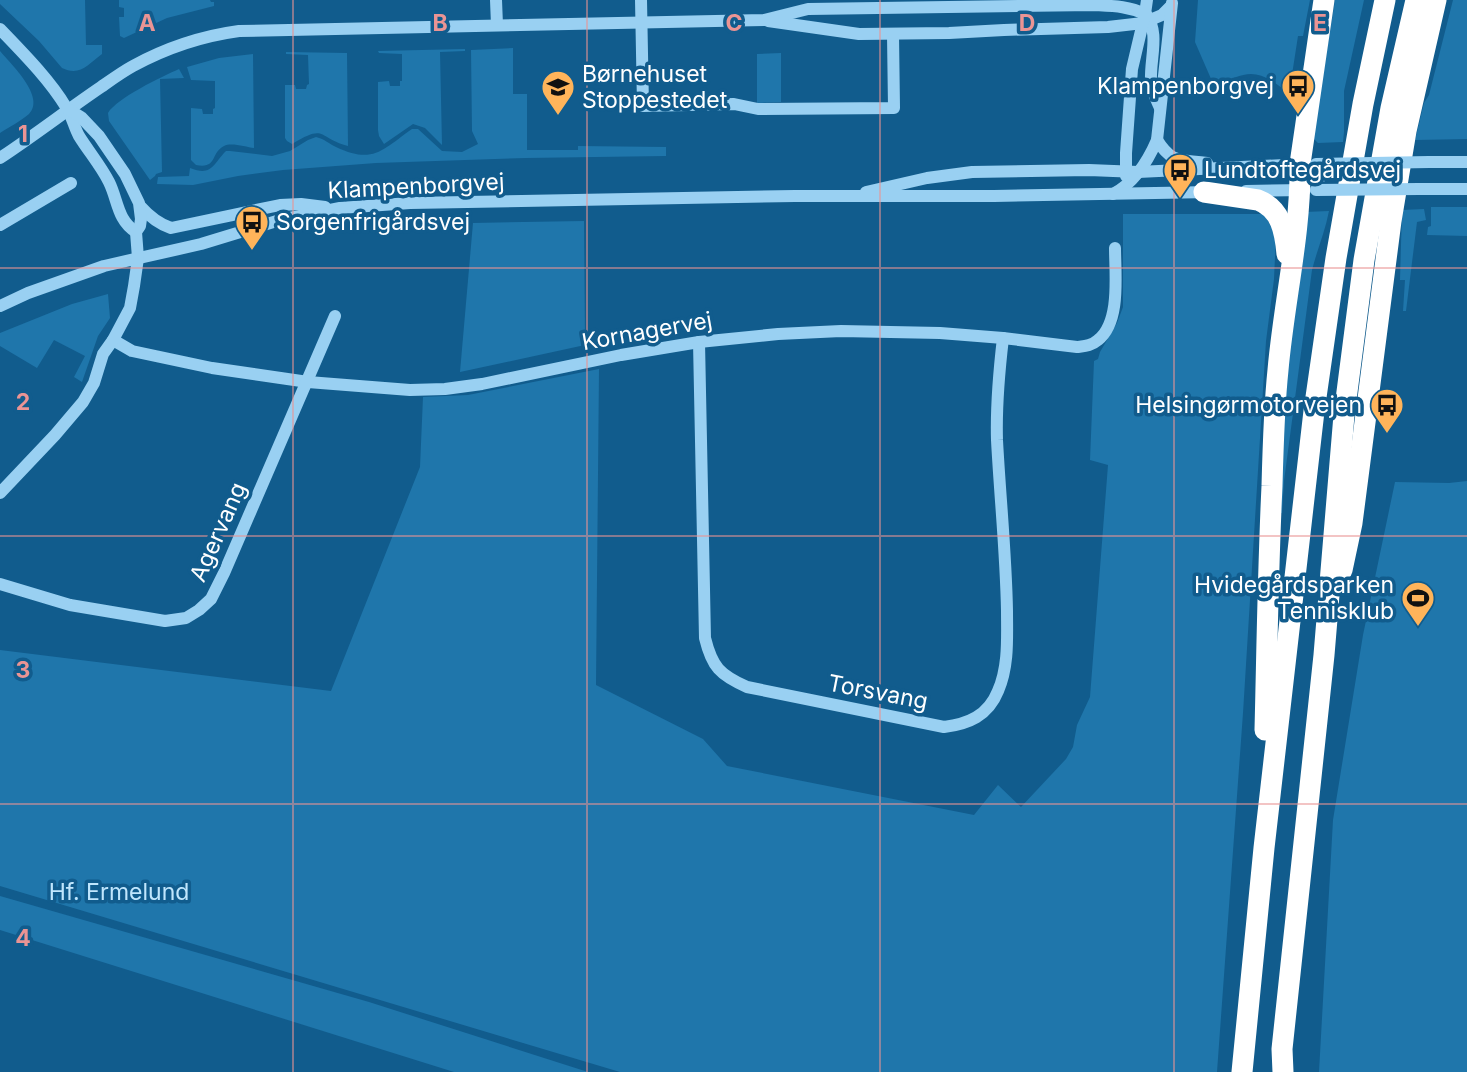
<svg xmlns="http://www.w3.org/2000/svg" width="1467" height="1072" font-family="Inter,sans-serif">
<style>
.green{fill:#1f76ab}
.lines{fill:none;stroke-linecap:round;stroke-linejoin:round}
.minor{stroke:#99d0f2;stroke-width:12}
.highway{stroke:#fff;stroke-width:21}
.minor-bridge{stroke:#99d0f2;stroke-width:12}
.grid{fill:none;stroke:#ea9494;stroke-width:2;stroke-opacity:0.55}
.labels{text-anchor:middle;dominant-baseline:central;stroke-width:7;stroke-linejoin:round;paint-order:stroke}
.poi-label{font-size:23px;fill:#fff;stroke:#115c8d;text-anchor:start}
.street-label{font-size:23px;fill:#fff;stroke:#115c8d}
.park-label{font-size:23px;fill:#c0e6fd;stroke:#115c8d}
.grid-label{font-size:23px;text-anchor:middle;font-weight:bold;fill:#ea9494;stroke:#115c8d;stroke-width:7;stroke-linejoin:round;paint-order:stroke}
</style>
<rect width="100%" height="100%" fill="#115c8d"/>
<!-- green -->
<g class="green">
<path d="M0 0H85L86 45H102V54C88 64 80 77 62 68L39 41 0 4Z"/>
<path d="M119 0H210L211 2H214V6L167 18 124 38 120 36 119 17H124V8L119 7Z"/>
<path d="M1198 0H1310L1303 36H1298L1289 94C1260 69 1248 68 1215 88L1195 42Z"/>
<path d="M1335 0H1364L1344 91V132L1343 142 1318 143 1313 138Z"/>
<path d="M1453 0H1467V139L1415 140 1424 103 1429 95Z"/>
<path d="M513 48V94H527V150H578V146L666 147V156L526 158 376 163 283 170 238 176 193 185 157 184 158 177 189 176 190 168C212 177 213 164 226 151H230L272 156 290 151 308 140 316 137C325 139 329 144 336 147 374 165 383 149 412 129H418L442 151 462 152 478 144 472 131 471 50Z"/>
<path d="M465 49V51L440 52 442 145 425 128 413 124 384 144 379 136 378 130V82L389 81 390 86H400V81H402V54L379 53 378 51Z"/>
<path d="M0 51C11 64 46 97 29 114 21 121 9 127 0 133Z"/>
<path d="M286 52 347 53 348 146C317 138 327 123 292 144L287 141 285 138V85H295L296 89H306L307 85 309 84 308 55 286 54Z"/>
<path d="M781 53V102L757 103V54Z"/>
<path d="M253 54 254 148C246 147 231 142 224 146 210 153 218 169 196 165L191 160V108L202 109 203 114H213V109L215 108V81L191 80 187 67 219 58Z"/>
<path d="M179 69 184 78 160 79 162 172 156 174 155 176 150 180 109 121 108 113C117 98 161 77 179 69Z"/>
<path d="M1431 207H1467V236L1427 235 1428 227 1431 226Z"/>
<path d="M1424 209 1426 220 1417 222 1406 311H1403L1405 280H1400L1402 210Z"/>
<path d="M1329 211C1325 232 1317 250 1312 270L1284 481 1282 513H1279L1288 363 1305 212Z"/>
<path d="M1123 214H1264L1276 235 1274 279 1266 341 1243 713 1217 1072H620L0 886V650L331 691 420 467 423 397 468 395 599 369 596 685 703 739 727 766 974 815 998 785 1021 807 1066 759 1073 747 1077 725 1090 697 1108 465 1090 460 1094 361 1098 359 1100 352 1117 323 1123 307Z"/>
<path d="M584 221 585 345 460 372 473 223Z"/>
<path d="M108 294 110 318 98 336 82 382 74 377 85 356 54 340 37 368 0 346V333L72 304Z"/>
<path d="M1467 481V1072H1319L1333 820 1363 635 1395 482 1449 483Z"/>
<path d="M0 896 369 1002 588 1072H454L0 930Z"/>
</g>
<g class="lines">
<!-- minor -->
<g class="minor">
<path d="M496 0 497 25"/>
<path d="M641 0 643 106 734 104 758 109 894 108 893 35"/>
<path d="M1146 14C1160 33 1150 58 1151 80 1151 90 1156 99 1160 108"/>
<path d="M768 21 859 34 949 33 1004 30 1108 27 1143 23 1162 15 1171 6"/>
<path d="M0 29C23 53 49 79 66 107 72 116 74 127 79 136 89 152 101 166 109 182 118 200 117 220 136 232"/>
<path d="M1157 140C1172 164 1180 159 1207 163"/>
<path d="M0 158C35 135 67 110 101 87 111 80 122 72 133 66 166 48 202 36 239 31L764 20 808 9 1094 5C1113 6 1128 6 1145 14"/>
<path d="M1429 162H1467"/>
<path d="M1126 176V153L1132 69 1145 14 1147 0"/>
<path d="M1419 189H1467"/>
<path d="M1246 191 1305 190"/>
<path d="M866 192 927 178 972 172 1089 170 1138 172 1304 164"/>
<path d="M1113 194C1134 183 1148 161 1157 140L1172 3"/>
<path d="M140 206C148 215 159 224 171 228L280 205 301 204 325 207"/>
<path d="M0 225 71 183"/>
<path d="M0 306 28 293 104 266 201 244 280 220 340 208 410 203 795 196H994L1211 192"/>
<path d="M113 340 132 351 212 368 308 382 410 390 445 389 482 384 621 355 699 342 778 334 841 331 940 333 1003 338 1077 347C1085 346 1091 346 1098 340 1121 322 1115 274 1115 248"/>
<path d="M699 342 705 638C712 667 720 675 747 687L944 727C968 724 988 716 998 691 1009 666 1007 637 1007 611 1006 554 1000 497 997 440 996 406 999 372 1003 338"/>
<path d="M0 493 55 435 83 402 94 383 103 354 113 340 130 308 134 286 138 258 136 232 140 226 141 219 139 203 125 174 99 136 81 117 68 109"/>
<path d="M0 584 70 605 165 621 186 618 199 610 211 599 224 573 335 316"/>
</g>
<!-- highway -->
<g class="highway">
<path d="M1204 192 1258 200C1281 209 1285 231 1287 254"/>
<path d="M1342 570 1352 523 1391 221 1406 131 1436 0"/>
<path d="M1265 730C1267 649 1268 568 1272 486 1273 447 1274 408 1278 370 1284 301 1301 233 1300 164L1324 0"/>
<path d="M1242 1072 1264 848 1314 411 1336 258 1363 104 1385 0"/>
<path d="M1283 1072 1282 1049 1324 655 1344 415 1364 260 1391 108 1416 0"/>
</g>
<!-- minor-bridge -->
<g class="minor-bridge">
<path d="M1316 164 1429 162"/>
<path d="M1321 176 1349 169"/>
<path d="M1316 190 1419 189"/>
</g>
</g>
<!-- grid -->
<path class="grid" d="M293 0V1072M587 0V1072M880 0V1072M1174 0V1072M0 268H1467M0 536H1467M0 804H1467"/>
<!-- icons -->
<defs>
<symbol id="bus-pin" viewBox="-11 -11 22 30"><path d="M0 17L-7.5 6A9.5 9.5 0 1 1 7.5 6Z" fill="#ffb45a" stroke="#115c8d"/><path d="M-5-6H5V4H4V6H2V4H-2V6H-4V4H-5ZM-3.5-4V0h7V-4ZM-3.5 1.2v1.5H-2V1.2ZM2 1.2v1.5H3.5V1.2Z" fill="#111"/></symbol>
<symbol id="school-pin" viewBox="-11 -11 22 30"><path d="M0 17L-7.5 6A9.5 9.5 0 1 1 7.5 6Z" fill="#ffb45a" stroke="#115c8d"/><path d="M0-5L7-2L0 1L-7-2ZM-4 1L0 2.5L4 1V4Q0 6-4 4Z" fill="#111"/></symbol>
<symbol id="stadium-pin" viewBox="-11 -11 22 30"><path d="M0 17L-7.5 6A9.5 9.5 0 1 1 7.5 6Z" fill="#ffb45a" stroke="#115c8d"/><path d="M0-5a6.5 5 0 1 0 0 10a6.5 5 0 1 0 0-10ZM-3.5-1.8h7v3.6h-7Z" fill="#111"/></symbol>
</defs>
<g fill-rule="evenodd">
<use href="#bus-pin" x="1279" y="67" width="38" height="52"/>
<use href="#school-pin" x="539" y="68" width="38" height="52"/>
<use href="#bus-pin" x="1161" y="151" width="38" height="52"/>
<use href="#bus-pin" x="233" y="203" width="38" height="52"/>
<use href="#bus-pin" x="1368" y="386" width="38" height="52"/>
<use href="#stadium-pin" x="1399" y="579" width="38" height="52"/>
</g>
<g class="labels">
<!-- poi labels -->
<g class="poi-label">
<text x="582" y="74">Børnehuset<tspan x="582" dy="26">Stoppestedet</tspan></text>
<text x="1274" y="86" text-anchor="end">Klampenborgvej</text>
<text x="1204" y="170">Lundtoftegårdsvej</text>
<text x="276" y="222">Sorgenfrigårdsvej</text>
<text x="1362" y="405" text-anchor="end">Helsingørmotorvejen</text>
<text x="1394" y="585" text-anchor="end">Hvidegårdsparken<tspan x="1394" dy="26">Tennisklub</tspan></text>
</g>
<!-- street labels -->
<g class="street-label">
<text transform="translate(416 186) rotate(-3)">Klampenborgvej</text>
<text transform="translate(647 331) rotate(-10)">Kornagervej</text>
<text transform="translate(218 532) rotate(-66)">Agervang</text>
<text transform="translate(878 692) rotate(11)">Torsvang</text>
</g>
<!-- park labels -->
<g class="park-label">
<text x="119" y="892">Hf. Ermelund</text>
</g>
</g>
<g class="grid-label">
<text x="147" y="31">A</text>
<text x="440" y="31">B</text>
<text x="734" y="31">C</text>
<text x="1027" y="31">D</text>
<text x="1320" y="31">E</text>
<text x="23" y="142">1</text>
<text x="23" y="410">2</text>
<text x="23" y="678">3</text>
<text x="23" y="946">4</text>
</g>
</svg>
